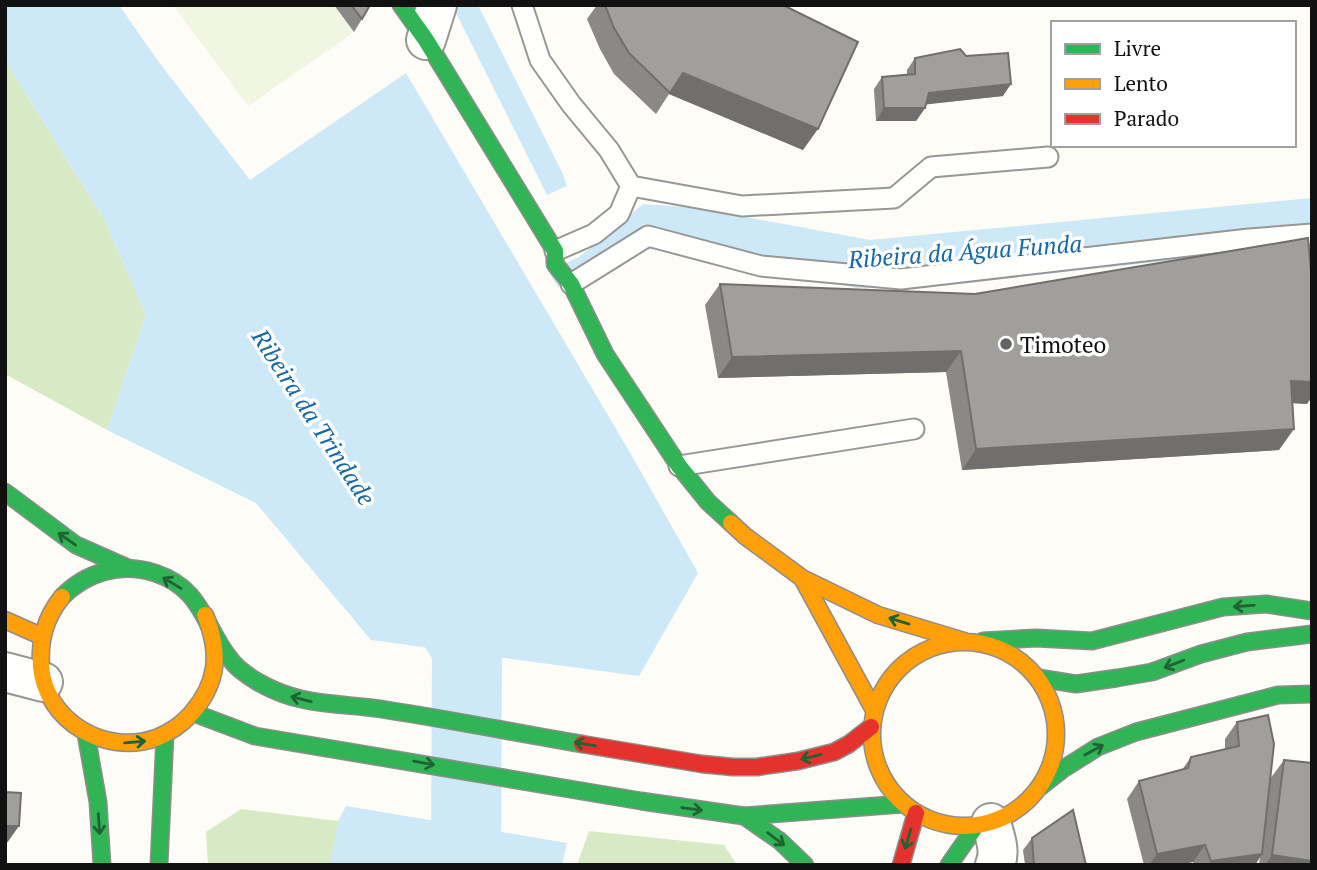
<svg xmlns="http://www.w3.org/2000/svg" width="1317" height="870" font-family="'PT Serif',serif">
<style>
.forest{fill:#d8eac5}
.pitch{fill:#f0f6e1}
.water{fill:#cde8f7}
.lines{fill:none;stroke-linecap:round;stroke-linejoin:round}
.river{stroke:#cde8f7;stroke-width:70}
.lane-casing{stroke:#979795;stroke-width:23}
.street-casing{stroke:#979795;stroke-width:42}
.fast-casing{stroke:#8e8d8b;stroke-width:19}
.slow-casing{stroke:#8e8d8b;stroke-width:19}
.jam-casing{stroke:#8e8d8b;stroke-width:19}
.lane{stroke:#fffffe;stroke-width:19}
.street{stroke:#fffffe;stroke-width:38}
.fast{stroke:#30b455;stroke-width:16}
.slow{stroke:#ff9f0a;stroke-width:16}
.jam{stroke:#e5322d;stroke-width:16}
.wall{fill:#8a8986}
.shaded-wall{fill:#716f6d}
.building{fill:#a19f9c;stroke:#716f6d;stroke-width:2}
.oneway{stroke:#206233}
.poi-dot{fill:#646362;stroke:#fff;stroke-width:2.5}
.labels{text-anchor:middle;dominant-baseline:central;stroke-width:7;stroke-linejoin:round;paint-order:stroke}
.poi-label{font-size:23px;fill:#111;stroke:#fff;text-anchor:start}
.water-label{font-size:24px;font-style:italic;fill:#1768a6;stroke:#fff}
</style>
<rect width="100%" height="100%" fill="#fdfcf7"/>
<!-- forest -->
<g class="forest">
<path d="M5 60 105 221 146 315 107 430 5 374Z"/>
<path d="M241 809 338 821 340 865H208L206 832Z"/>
<path d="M589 831 724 845 737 865H577Z"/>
</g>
<!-- pitch -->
<path class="pitch" d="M173 5H334L354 32 248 106Z"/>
<!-- water -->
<g class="water">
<path d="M5 5H119L158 61 250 180 406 73 632 456 698 573 639 676 371 640 256 503 107 430 146 315 105 221 5 60Z"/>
<path d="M452 5H478L562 172 567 186 547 195Z"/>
<path d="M1312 198V245L927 287 857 288 656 249 629 251 558 287 548 271 579 257 643 204 697 208 870 240Z"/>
<path d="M346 806 567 843 562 865H330L338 821Z"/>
</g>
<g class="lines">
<!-- river -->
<path class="river" d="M418 571 467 648 466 865"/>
<defs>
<g id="lane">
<path d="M522 5 540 60 571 104 609 150 631 186 619 214 594 234 555 251"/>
<path d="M631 186 742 206 894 198 931 167 1048 157"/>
<path d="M571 284 648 236 761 266 901 279 1249 239 1312 234"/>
<path d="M679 466 914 429"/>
</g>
<g id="street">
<path d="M426 40 437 5"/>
<path d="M5 672 43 682"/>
<path d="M991 823C995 837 1001 851 995 865"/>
</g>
<g id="fast">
<path d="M401 5 426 40 555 251V264L571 284 605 354 679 466 708 502 731 523"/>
<path d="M5 492 76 545 128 568"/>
<path d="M62 597C86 572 121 562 155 573 203 589 203 625 230 659 237 669 248 676 258 682 303 708 340 702 387 710 452 720 517 733 582 744"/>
<path d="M983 641 1036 638 1092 641 1223 607 1266 604 1312 611"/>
<path d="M1039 678 1076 684 1117 678 1152 672 1201 654 1247 642 1312 634"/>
<path d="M194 713 255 736 641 801 744 816 903 804"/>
<path d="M86 734 98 802 102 865"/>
<path d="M1040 787 1063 769 1098 747 1136 732 1278 695 1312 694"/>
<path d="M744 816 780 841 805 865"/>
<path d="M159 865 165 735"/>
<path d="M949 865 976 826"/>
</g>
<g id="slow">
<path d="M731 523 745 536 802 578 878 615 964 641"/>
<path d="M802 578 874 710"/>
<path d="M62 597C45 618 39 640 41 667 46 721 105 756 156 738 169 733 182 724 191 714 218 683 221 653 205 615"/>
<path d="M5 620 41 636"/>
<circle cx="964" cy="734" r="92"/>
</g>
<g id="jam">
<path d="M582 744 702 764 733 767H757L798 761 834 752 849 744 871 727"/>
<path d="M901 865 916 813"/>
</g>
</defs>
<!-- lane casing -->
<use href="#lane" class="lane-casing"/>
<!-- street casing -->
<use href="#street" class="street-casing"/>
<!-- fast casing -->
<use href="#fast" class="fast-casing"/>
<!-- slow casing -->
<use href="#slow" class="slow-casing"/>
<!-- jam casing -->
<use href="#jam" class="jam-casing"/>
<!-- lane -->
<use href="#lane" class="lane"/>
<!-- street -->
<use href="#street" class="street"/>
<!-- fast -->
<use href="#fast" class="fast"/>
<!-- slow -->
<use href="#slow" class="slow"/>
<!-- jam -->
<use href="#jam" class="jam"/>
</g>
<!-- wall -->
<g class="wall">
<path d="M334 5H370L362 19 354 32Z"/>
<path d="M597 5H783L803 150 669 94 656 114 614 74 600 49 587 19Z"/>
<path d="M966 56 1003 96 926 104 925 108 916 121H876L874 89 882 77 907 75V70L915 58Z"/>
<path d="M720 284 1307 404 1292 403 1279 450 962 470 946 372 718 378 705 305Z"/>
<path d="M1237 722 1270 779 1284 760 1312 865H1259L1260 857 1255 865H1194L1193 862 1177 865H1144L1127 799 1139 781 1182 770 1191 757 1225 749V739Z"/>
<path d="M1032 838 1086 865H1025L1023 850Z"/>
</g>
<!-- shaded-wall -->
<g class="shaded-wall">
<path d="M683 73 818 129 803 150 669 94Z"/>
<path d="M1011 84 1003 96 921 105 929 93Z"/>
<path d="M884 108H925L916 121H876Z"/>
<path d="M961 351 946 372 718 378 732 357Z"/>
<path d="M1291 381 1312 382V397L1307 404 1276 402Z"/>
<path d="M1294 429 1279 450 962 470 976 449Z"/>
<path d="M5 826H19L7 843H5Z"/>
<path d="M1205 845 1193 862 1177 865H1149L1157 854Z"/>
<path d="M1262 854 1255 865H1209L1211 861Z"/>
<path d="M1272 855 1312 861V865H1265Z"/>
</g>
<!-- building -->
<g class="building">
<path d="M351 5H370L362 19Z"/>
<path d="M605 5H783L858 42 818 129 683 73 670 93 629 53 614 28Z"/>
<path d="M960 49 966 56 1008 53 1011 84 929 93 925 108H884L882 77 915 74V58Z"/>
<path d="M1308 238 1312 282V382L1291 381 1294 429 976 449 961 351 732 357 720 284 975 294Z"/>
<path d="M1268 715 1274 744 1262 854 1211 861 1205 845 1157 854 1139 781 1188 768 1191 757 1239 746 1237 722Z"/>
<path d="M1284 760 1312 763V861L1272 855Z"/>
<path d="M5 792 21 793 19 826H5Z"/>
<path d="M1073 810 1086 865H1034L1032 838Z"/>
</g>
<!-- one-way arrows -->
<defs><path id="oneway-shaft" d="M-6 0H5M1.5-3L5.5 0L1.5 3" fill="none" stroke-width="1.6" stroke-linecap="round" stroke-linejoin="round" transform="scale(1.75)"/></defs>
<g class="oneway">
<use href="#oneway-shaft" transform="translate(67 539) rotate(-145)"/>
<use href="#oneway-shaft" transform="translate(172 583) rotate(-149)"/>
<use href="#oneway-shaft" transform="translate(1244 606) rotate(175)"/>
<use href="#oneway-shaft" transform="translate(899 621) rotate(-163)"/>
<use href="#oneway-shaft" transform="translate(1174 664) rotate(159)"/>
<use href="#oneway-shaft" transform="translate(301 699) rotate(-166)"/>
<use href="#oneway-shaft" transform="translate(135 742) rotate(-5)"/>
<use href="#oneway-shaft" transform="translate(585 744) rotate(-170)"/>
<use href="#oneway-shaft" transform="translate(1094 750) rotate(-29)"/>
<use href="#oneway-shaft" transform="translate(811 757) rotate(166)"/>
<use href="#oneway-shaft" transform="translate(424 763) rotate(10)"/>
<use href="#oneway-shaft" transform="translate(692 809) rotate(8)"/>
<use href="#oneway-shaft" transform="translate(99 824) rotate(86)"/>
<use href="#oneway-shaft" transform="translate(776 839) rotate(37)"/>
<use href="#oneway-shaft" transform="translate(908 839) rotate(106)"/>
</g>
<!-- markers -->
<circle class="poi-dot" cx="1006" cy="344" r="7"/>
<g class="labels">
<!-- poi labels -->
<g class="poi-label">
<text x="1020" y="344">Timoteo</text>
</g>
<!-- water labels -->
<g class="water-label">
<text transform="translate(965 251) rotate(-4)">Ribeira da Água Funda</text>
<text transform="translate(314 417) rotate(57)">Ribeira da Trindade</text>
</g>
</g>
<!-- border -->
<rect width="1317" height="870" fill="none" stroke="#111111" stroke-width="14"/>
<!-- legend -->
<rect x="1051" y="21" width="245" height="126" fill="#ffffff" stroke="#a0a0a0" stroke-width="2"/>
<rect x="1065" y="44" width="35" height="10" fill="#30b455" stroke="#a0a0a0" stroke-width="2"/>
<text x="1114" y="56" font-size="21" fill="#111111">Livre</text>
<rect x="1065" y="79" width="35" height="10" fill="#ff9f0a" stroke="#a0a0a0" stroke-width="2"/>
<text x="1114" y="91" font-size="21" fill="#111111">Lento</text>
<rect x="1065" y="114" width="35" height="10" fill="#e5322d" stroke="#a0a0a0" stroke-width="2"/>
<text x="1114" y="126" font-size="21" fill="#111111">Parado</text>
</svg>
